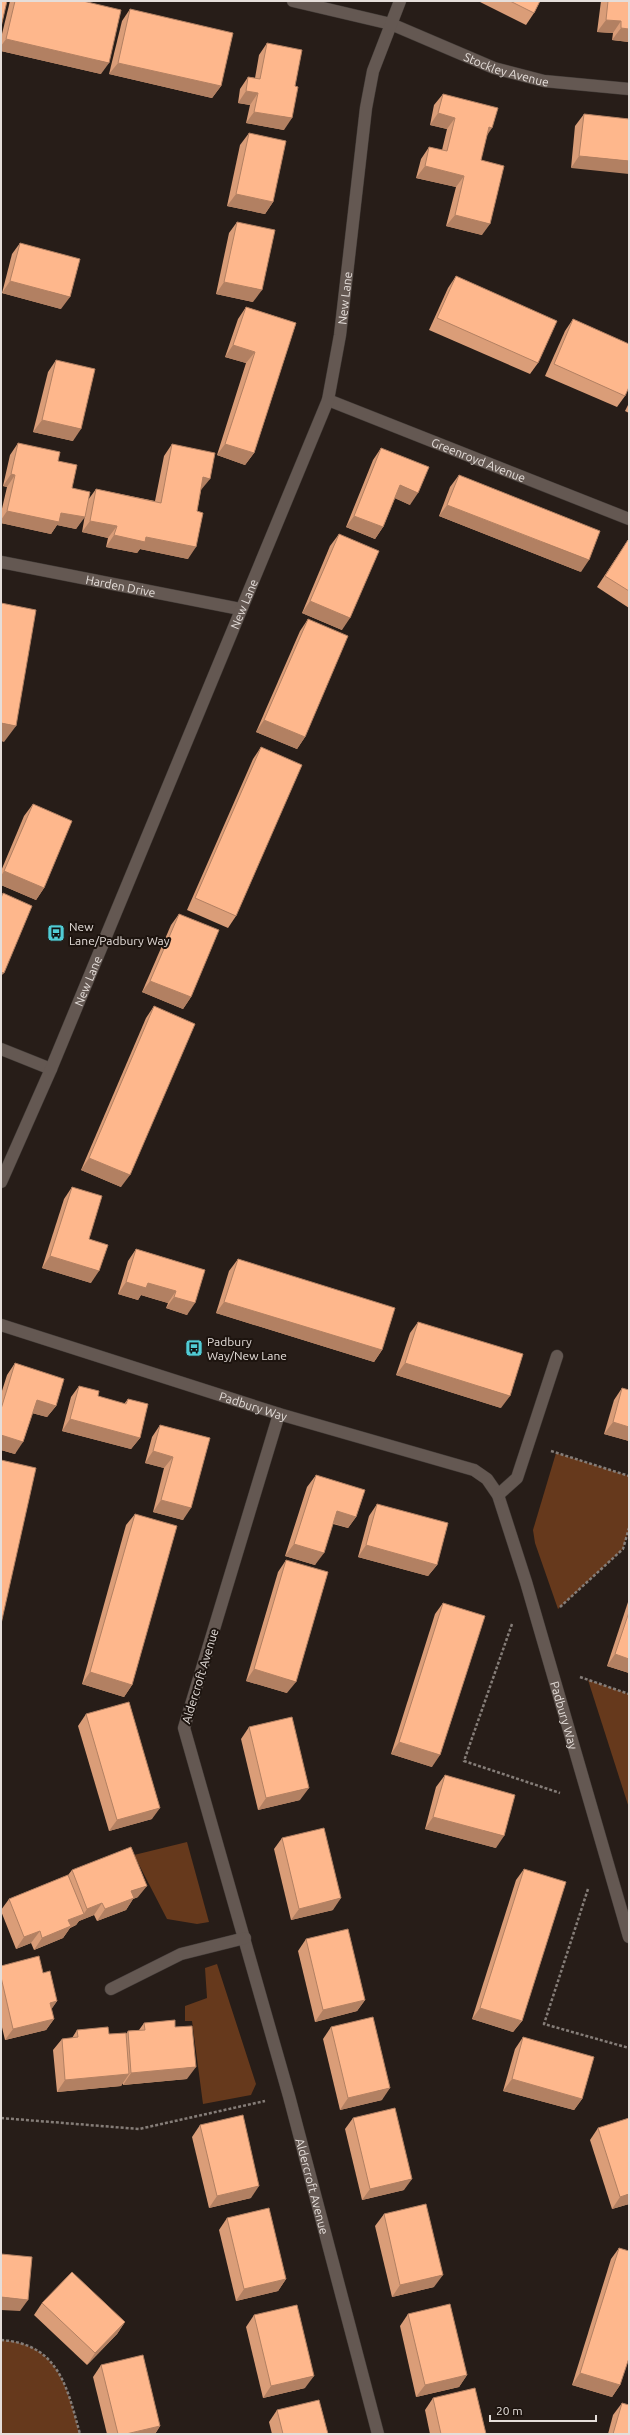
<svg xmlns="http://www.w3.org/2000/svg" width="630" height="2435" font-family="Ubuntu,sans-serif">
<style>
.green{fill:#66391c}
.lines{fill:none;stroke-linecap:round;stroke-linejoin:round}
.minor-casing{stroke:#423b37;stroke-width:13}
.tertiary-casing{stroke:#423b37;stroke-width:13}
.path{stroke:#857d78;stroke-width:2.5;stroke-dasharray:3 2;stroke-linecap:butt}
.minor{stroke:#645852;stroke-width:12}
.tertiary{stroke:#645852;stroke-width:12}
.wall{fill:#da9d78}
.shaded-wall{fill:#b28062}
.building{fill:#feb78c;stroke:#b28062}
.labels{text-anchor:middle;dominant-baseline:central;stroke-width:4;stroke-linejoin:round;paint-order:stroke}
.street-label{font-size:12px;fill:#e5deda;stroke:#1d140f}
.poi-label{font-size:12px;fill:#e5deda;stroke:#1d140f;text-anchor:start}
</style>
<rect width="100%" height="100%" fill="#271d18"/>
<!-- green -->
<g class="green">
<path d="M556 1453 629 1476V1528L623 1549 558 1609 535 1543 533 1530Z"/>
<path d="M588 1680 629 1694V1808Z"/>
<path d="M187 1842 209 1922 197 1924 167 1919 134 1855Z"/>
<path d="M217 1964 256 2084 251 2095 203 2104 192 2021H185V2006L207 1998 205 1968Z"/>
<path d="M1 2340C59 2344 67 2387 80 2434H1Z"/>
</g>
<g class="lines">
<defs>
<g id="minor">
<path id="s1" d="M293 1 391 24 494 68 544 81 629 89"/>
<path id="s2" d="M328 400 629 519"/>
<path id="s3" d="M1 562 240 609"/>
<path d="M1 1049 51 1069"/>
<path id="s4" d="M1 1325 279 1414 474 1470 487 1479 498 1495 526 1582 629 1937"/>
<path id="s5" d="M279 1414 184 1728 289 2096 378 2434"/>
<path d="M498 1495 517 1478 557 1356"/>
<path d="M111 1989 181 1954 245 1938"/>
</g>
<g id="tertiary">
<path id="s6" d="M1 1182 51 1069 328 400 340 335 366 108 373 71 400 1"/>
</g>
</defs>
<!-- minor casing -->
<use href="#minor" class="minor-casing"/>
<!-- tertiary casing -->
<use href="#tertiary" class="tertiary-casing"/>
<!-- path -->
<g class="path">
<path d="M551 1451 629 1476"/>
<path d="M560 1607 623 1549 629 1528"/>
<path d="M512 1624 464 1761 560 1793"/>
<path d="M580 1677 629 1694"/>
<path d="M588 1889 544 2024 629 2048"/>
<path d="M1 2118 139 2129 265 2101"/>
<path d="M1 2340C59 2344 67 2387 80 2434"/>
</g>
<!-- minor -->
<use href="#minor" class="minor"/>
<!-- tertiary -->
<use href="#tertiary" class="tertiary"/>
</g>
<!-- wall -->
<g class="wall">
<path d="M10 1H83L101 74 1 51V38Z"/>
<path d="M478 1H540L534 13 526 25Z"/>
<path d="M601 1H629V42L612 40 613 33 597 32Z"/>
<path d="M130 9 221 86 212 98 109 74 122 21Z"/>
<path d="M267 43 284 130 246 123 250 105 238 103 240 89 248 77 255 78 259 55Z"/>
<path d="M443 94 486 137 481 160 482 235 446 226 456 187 416 178 421 159 429 147 442 150 447 129 430 125 434 105Z"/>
<path d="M584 114 629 119 571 168 575 126Z"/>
<path d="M249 133 273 202 265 214 227 206 240 145Z"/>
<path d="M237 222 253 302 216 294 229 233Z"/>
<path d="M20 243 61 309 2 293 12 254Z"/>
<path d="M456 276 538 363 530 374 429 330 448 288Z"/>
<path d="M246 307 296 323 254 453 245 465 217 455 246 363 225 357 238 319Z"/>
<path d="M573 319 625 396 617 407 545 376 565 331Z"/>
<path d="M56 360 73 441 33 432 48 372Z"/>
<path d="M629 403V413L625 411Z"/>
<path d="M18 443 58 461 72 488 88 500 96 489 155 501 164 456 172 444 201 490 188 559 140 549 137 553 106 547 108 538 82 532 85 515 76 529 57 525 51 534 1 523V513L7 487 3 486 10 455Z"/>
<path d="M381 448 410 505 395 498 383 527 375 539 346 527 373 460Z"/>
<path d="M459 475 581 572 439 516 450 487Z"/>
<path d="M339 534 342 630 302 613 330 546Z"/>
<path d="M628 540 629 541V608L597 587Z"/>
<path d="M308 619 305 737 297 749 256 732 300 631Z"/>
<path d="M261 747 236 916 228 928 187 910 253 759Z"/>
<path d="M33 804 44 888 36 900 1 885V871L24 816Z"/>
<path d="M179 914 191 997 183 1009 142 992 171 925Z"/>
<path d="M154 1006 121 1187 81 1170 146 1018Z"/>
<path d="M72 1187 89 1239 91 1283 42 1268 64 1199Z"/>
<path d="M136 1249 205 1270 187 1315 166 1308 168 1303 154 1299 141 1295 138 1300 118 1294 128 1261Z"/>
<path d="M238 1259 382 1350 374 1362 216 1313 229 1271Z"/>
<path d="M418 1322 501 1408 396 1375 410 1333Z"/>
<path d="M15 1363 56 1406 47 1417 32 1413 15 1454 1 1450V1394L7 1375Z"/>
<path d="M79 1386 98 1396 124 1404 128 1399 140 1438 131 1449 62 1431 71 1397Z"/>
<path d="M622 1388 629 1441 604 1434 614 1400Z"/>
<path d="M160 1425 210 1438 183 1520 153 1512 164 1468 145 1463 152 1437Z"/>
<path d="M316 1475 356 1517 348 1528 333 1524 315 1565 285 1556 307 1487Z"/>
<path d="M377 1504 437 1565 428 1576 358 1557 369 1516Z"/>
<path d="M135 1514 132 1685 124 1697 82 1684 126 1525Z"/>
<path d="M286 1560 287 1693 246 1681 278 1572Z"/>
<path d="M629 1599V1673L607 1666Z"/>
<path d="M443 1603 432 1767 391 1754 435 1614Z"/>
<path d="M86 1714 152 1819 109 1831 78 1726Z"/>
<path d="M249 1727 300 1800 258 1810 241 1739Z"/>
<path d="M445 1775 496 1848 425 1829 436 1787Z"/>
<path d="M282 1838 333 1910 291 1920 274 1849Z"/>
<path d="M524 1869 522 2021 513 2032 472 2019 516 1880Z"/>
<path d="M72 1870 138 1897 133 1899 126 1910 97 1921 94 1915 79 1921 76 1925 70 1928 63 1938 34 1950 31 1943 16 1949 1 1911V1910L9 1899 68 1875Z"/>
<path d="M306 1939 365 2000 357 2011 315 2022 298 1951Z"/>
<path d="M1 1966 43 1973 57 2001 51 2009 54 2019 46 2030 5 2040 1 2023Z"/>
<path d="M144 2023 175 2027 187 2079 123 2085V2083L121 2086 57 2092 53 2050 62 2039 72 2038 77 2030 109 2034H126L128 2031 139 2030Z"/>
<path d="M331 2027 382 2100 340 2110 323 2039Z"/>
<path d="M523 2037 582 2099 574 2110 503 2091 515 2049Z"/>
<path d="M353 2118 404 2190 362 2200 345 2129Z"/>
<path d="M200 2125 251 2198 209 2208 192 2137Z"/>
<path d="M598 2128 629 2204 612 2209 590 2140Z"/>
<path d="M384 2214 434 2287 392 2297 375 2226Z"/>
<path d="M227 2218 286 2279 278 2291 236 2301 219 2230Z"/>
<path d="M619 2248 620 2385 612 2397 572 2385 611 2259Z"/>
<path d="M42 2303 125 2322 117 2334 87 2365 34 2315Z"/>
<path d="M408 2314 467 2375 459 2387 416 2397 400 2326Z"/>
<path d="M254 2315 305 2388 263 2398 246 2327Z"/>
<path d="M101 2365 160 2426 155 2434H107L93 2377Z"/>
<path d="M433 2398 486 2434H430L425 2410Z"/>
<path d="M622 2403 629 2434H608L613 2415Z"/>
<path d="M277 2410 328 2434H272L269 2422Z"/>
</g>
<!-- shaded-wall -->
<g class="shaded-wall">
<path d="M606 20 621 21 613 33 597 32Z"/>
<path d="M621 28 629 29V42L612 40Z"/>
<path d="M6 39 109 63 101 74 1 51V46Z"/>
<path d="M118 63 221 86 212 98 109 74Z"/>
<path d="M246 91 258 93 250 105 238 103Z"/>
<path d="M254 112 292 118 284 130 246 123Z"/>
<path d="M438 113 455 118 447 129 430 125Z"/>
<path d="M489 127 492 128 484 140Z"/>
<path d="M579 156 629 161V174L571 168Z"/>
<path d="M425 166 464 176 456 187 416 178Z"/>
<path d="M236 194 273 202 265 214 227 206Z"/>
<path d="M455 215 490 224 482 235 446 226Z"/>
<path d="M10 281 70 297 61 309 2 293Z"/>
<path d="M224 282 262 290 253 302 216 294Z"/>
<path d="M233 345 255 352 246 363 225 357Z"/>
<path d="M42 420 81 429 73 441 33 432Z"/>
<path d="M225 444 254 453 245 465 217 455Z"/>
<path d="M11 474 15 475 7 487 3 486Z"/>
<path d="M203 477 210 479 201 490 195 489Z"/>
<path d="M400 485 418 493 410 505 392 497Z"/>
<path d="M447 505 589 560 581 572 439 516Z"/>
<path d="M7 511 61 513 85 517 76 529 57 525 51 534 1 523V520Z"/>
<path d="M354 516 383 527 375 539 346 527Z"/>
<path d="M90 521 117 526 108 538 82 532Z"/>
<path d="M114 535 146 537 196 547 188 559 140 549 137 553 106 547Z"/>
<path d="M310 601 350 618 342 630 302 613Z"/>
<path d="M264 720 305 737 297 749 256 732Z"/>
<path d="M1 723 16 726 4 742 1 741Z"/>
<path d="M4 871 44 888 36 900 1 885V876Z"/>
<path d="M1 972 4 973 1 976Z"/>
<path d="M150 981 191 997 183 1009 142 992Z"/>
<path d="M89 1158 130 1175 121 1187 81 1170Z"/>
<path d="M50 1256 99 1271 91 1283 42 1268Z"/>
<path d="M126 1282 148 1283 176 1291 168 1303 141 1295 138 1300 118 1294Z"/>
<path d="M174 1297 195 1303 187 1315 166 1308Z"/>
<path d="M224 1302 382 1350 374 1362 216 1313Z"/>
<path d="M405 1363 510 1396 501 1408 396 1375Z"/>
<path d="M37 1400 56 1406 47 1417 28 1412Z"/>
<path d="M70 1419 140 1438 131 1449 62 1431Z"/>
<path d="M613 1422 629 1427V1441L604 1434Z"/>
<path d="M1 1435 23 1442 15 1454 1 1450Z"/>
<path d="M153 1451 173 1457 164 1468 145 1463Z"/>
<path d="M161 1500 191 1508 183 1520 153 1512Z"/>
<path d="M337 1511 356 1517 348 1528 329 1522Z"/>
<path d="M294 1544 324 1553 315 1565 285 1556Z"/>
<path d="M366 1545 437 1565 428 1576 358 1557Z"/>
<path d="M615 1654 629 1659V1673L607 1666Z"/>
<path d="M254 1669 296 1682 287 1693 246 1681Z"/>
<path d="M90 1672 132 1685 124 1697 82 1684Z"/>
<path d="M399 1742 440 1755 432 1767 391 1754Z"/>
<path d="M309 1788 300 1800 258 1810 266 1798Z"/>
<path d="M160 1808 152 1819 109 1831 117 1820Z"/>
<path d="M433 1817 504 1836 496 1848 425 1829Z"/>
<path d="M147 1886 138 1897 133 1899 126 1910 97 1921 105 1909 131 1891Z"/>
<path d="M341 1898 333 1910 291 1920 299 1909Z"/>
<path d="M102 1903 94 1915 79 1921 87 1909Z"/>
<path d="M84 1914 76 1925 70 1928 63 1938 34 1950 42 1938 68 1920Z"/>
<path d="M40 1931 31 1943 16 1949 24 1937Z"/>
<path d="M365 2000 357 2011 315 2022 323 2010Z"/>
<path d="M57 2001 49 2013 50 2003Z"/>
<path d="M480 2008 522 2021 513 2032 472 2019Z"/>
<path d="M54 2019 46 2030 5 2040 13 2029Z"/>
<path d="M196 2067 187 2079 123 2085 131 2073Z"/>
<path d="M129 2074 121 2086 57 2092 65 2080Z"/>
<path d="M512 2079 582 2099 574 2110 503 2091Z"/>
<path d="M390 2088 382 2100 340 2110 348 2098Z"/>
<path d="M412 2179 404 2190 362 2200 370 2189Z"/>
<path d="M259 2186 251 2198 209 2208 217 2196Z"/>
<path d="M629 2194V2204L612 2209 620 2197Z"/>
<path d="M443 2275 434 2287 392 2297 400 2285Z"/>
<path d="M286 2279 278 2291 236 2301 244 2289Z"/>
<path d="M1 2297 28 2300 20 2311 1 2310Z"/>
<path d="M125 2322 117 2334 87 2365 95 2353Z"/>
<path d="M580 2373 620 2385 612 2397 572 2385Z"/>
<path d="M467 2375 459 2387 416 2397 425 2385Z"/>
<path d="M314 2376 305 2388 263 2398 271 2386Z"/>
<path d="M160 2426 155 2434H126Z"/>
</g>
<!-- building -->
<g class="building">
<path d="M1 1H7L1 27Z"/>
<path d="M15 1H83L121 10 109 63 6 39Z"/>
<path d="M510 1H540L534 13Z"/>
<path d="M608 1H629V29L621 28V21L606 20Z"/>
<path d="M130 9 233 33 221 86 118 63Z"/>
<path d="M267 43 302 50 295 86 298 87 292 118 254 112 258 93 246 91 248 77 260 79Z"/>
<path d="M443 94 498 108 492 128 489 127 481 160 504 166 490 224 455 215 464 176 425 166 429 147 447 151 455 118 438 113Z"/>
<path d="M584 114 629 119V161L579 156Z"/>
<path d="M249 133 286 141 273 202 236 194Z"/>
<path d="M237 222 275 230 262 290 224 282Z"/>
<path d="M20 243 80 259 70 297 10 281Z"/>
<path d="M456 276 557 321 538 363 437 318Z"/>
<path d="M246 307 296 323 254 453 225 444 255 352 233 345Z"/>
<path d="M573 319 629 344V387L625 396 554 364Z"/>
<path d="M56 360 95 369 81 429 42 420Z"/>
<path d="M18 443 60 452 58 461 77 465 72 488 90 492 85 517 61 513 59 522 7 511 15 475 11 474Z"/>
<path d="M172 444 215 453 210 479 203 477 197 511 203 513 196 547 146 537 145 542 114 535 117 526 90 521 96 489 161 503Z"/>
<path d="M381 448 429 467 418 493 400 485 383 527 354 516Z"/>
<path d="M459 475 600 531 589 560 447 505Z"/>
<path d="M339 534 379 551 350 618 310 601Z"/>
<path d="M628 540 629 541V591L605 576Z"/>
<path d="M1 603 36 610 16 726 1 723Z"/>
<path d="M308 619 348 636 305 737 264 720Z"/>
<path d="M261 747 302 765 236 916 195 898Z"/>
<path d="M33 804 72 821 44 888 4 871Z"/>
<path d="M3 893 32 906 4 973 1 972V898Z"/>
<path d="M179 914 219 930 191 997 150 981Z"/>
<path d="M154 1006 195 1024 130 1175 89 1158Z"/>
<path d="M72 1187 102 1196 89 1239 108 1245 99 1271 50 1256Z"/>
<path d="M136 1249 205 1270 195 1303 174 1297 176 1291 148 1283 146 1288 126 1282Z"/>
<path d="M238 1259 395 1308 382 1350 224 1302Z"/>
<path d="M418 1322 523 1354 510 1396 405 1363Z"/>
<path d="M15 1363 64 1379 56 1406 37 1400 23 1442 1 1435V1409Z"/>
<path d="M79 1386 99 1391 98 1396 126 1404 128 1399 148 1404 140 1438 70 1419Z"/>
<path d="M622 1388 629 1390V1427L613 1422Z"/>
<path d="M160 1425 210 1438 191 1508 161 1500 173 1457 153 1451Z"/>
<path d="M1 1460 36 1468 1 1624Z"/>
<path d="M316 1475 365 1490 356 1517 337 1511 324 1553 294 1544Z"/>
<path d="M377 1504 448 1523 437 1565 366 1545Z"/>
<path d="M135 1514 177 1526 132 1685 90 1672Z"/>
<path d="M286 1560 328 1572 296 1682 254 1669Z"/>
<path d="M443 1603 485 1616 440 1755 399 1742Z"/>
<path d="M629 1612V1659L615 1654Z"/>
<path d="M129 1702 160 1808 117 1820 86 1714Z"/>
<path d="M292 1717 309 1788 266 1798 249 1727Z"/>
<path d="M445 1775 515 1795 504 1836 433 1817Z"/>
<path d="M324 1828 341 1898 299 1909 282 1838Z"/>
<path d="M131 1847 147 1886 131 1891 134 1898 105 1909 102 1903 87 1909 72 1870Z"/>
<path d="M524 1869 566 1882 522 2021 480 2008Z"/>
<path d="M68 1875 84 1914 68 1920 71 1926 42 1938 40 1931 24 1937 9 1899Z"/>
<path d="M348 1929 365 2000 323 2010 306 1939Z"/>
<path d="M39 1956 43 1973 50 1971 57 2001 50 2003 54 2019 13 2029 1 1977V1966Z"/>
<path d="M373 2017 390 2088 348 2098 331 2027Z"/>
<path d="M175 2020V2027L192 2026 196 2067 131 2073 128 2031 145 2030 144 2023Z"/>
<path d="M108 2027 109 2034 126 2033 129 2074 65 2080 62 2039 78 2037 77 2030Z"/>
<path d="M523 2037 594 2057 582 2099 512 2079Z"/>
<path d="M395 2108 412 2179 370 2189 353 2118Z"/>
<path d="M243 2115 259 2186 217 2196 200 2125Z"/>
<path d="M629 2118V2194L620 2197 598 2128Z"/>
<path d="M426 2204 443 2275 400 2285 384 2214Z"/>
<path d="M269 2208 286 2279 244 2289 227 2218Z"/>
<path d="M619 2248 629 2251V2358L620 2385 580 2373Z"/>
<path d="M1 2254 32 2257 28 2300 1 2297Z"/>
<path d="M72 2272 125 2322 95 2353 42 2303Z"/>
<path d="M450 2304 467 2375 425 2385 408 2314Z"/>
<path d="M297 2305 314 2376 271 2386 254 2315Z"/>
<path d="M143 2355 160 2426 126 2434H118L101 2365Z"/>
<path d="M475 2388 486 2434H441L433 2398Z"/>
<path d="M319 2400 328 2434H283L277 2410Z"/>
<path d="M622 2403 629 2405V2434H613Z"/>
</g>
<!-- icons -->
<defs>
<symbol id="bus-square" viewBox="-11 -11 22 22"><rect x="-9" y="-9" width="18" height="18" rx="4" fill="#51ccd5" stroke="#1d140f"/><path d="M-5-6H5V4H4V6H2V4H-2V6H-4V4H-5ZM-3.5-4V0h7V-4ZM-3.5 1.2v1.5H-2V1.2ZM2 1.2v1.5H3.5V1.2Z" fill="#111"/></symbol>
</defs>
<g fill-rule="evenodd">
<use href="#bus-square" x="46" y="923" width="20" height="20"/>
<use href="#bus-square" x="184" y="1338" width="20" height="20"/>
</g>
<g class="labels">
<!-- street labels -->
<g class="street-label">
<text stroke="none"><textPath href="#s1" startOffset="225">Stockley Avenue</textPath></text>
<text stroke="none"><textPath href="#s6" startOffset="951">New Lane</textPath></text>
<text stroke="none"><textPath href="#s2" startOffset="162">Greenroyd Avenue</textPath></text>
<text stroke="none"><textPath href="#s3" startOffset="122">Harden Drive</textPath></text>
<text stroke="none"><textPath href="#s6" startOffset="627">New Lane</textPath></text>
<text stroke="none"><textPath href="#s6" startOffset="219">New Lane</textPath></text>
<text stroke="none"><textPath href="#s4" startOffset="265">Padbury Way</textPath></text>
<text transform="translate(200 1676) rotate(-73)">Aldercroft Avenue</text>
<text stroke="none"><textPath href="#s4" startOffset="760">Padbury Way</textPath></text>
<text stroke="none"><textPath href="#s5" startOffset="804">Aldercroft Avenue</textPath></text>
</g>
<!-- poi labels -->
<g class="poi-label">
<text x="69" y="926">New<tspan x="69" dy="14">Lane/Padbury Way</tspan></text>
<text x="207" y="1341">Padbury<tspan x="207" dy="14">Way/New Lane</tspan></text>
</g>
</g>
<!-- border -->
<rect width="630" height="2435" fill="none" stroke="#e5deda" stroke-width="4"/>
<!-- scale -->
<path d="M490 2415v6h106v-6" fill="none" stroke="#e5deda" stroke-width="2"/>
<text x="496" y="2415" font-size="12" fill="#e5deda" stroke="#1d140f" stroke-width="3" paint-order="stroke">20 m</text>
</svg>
